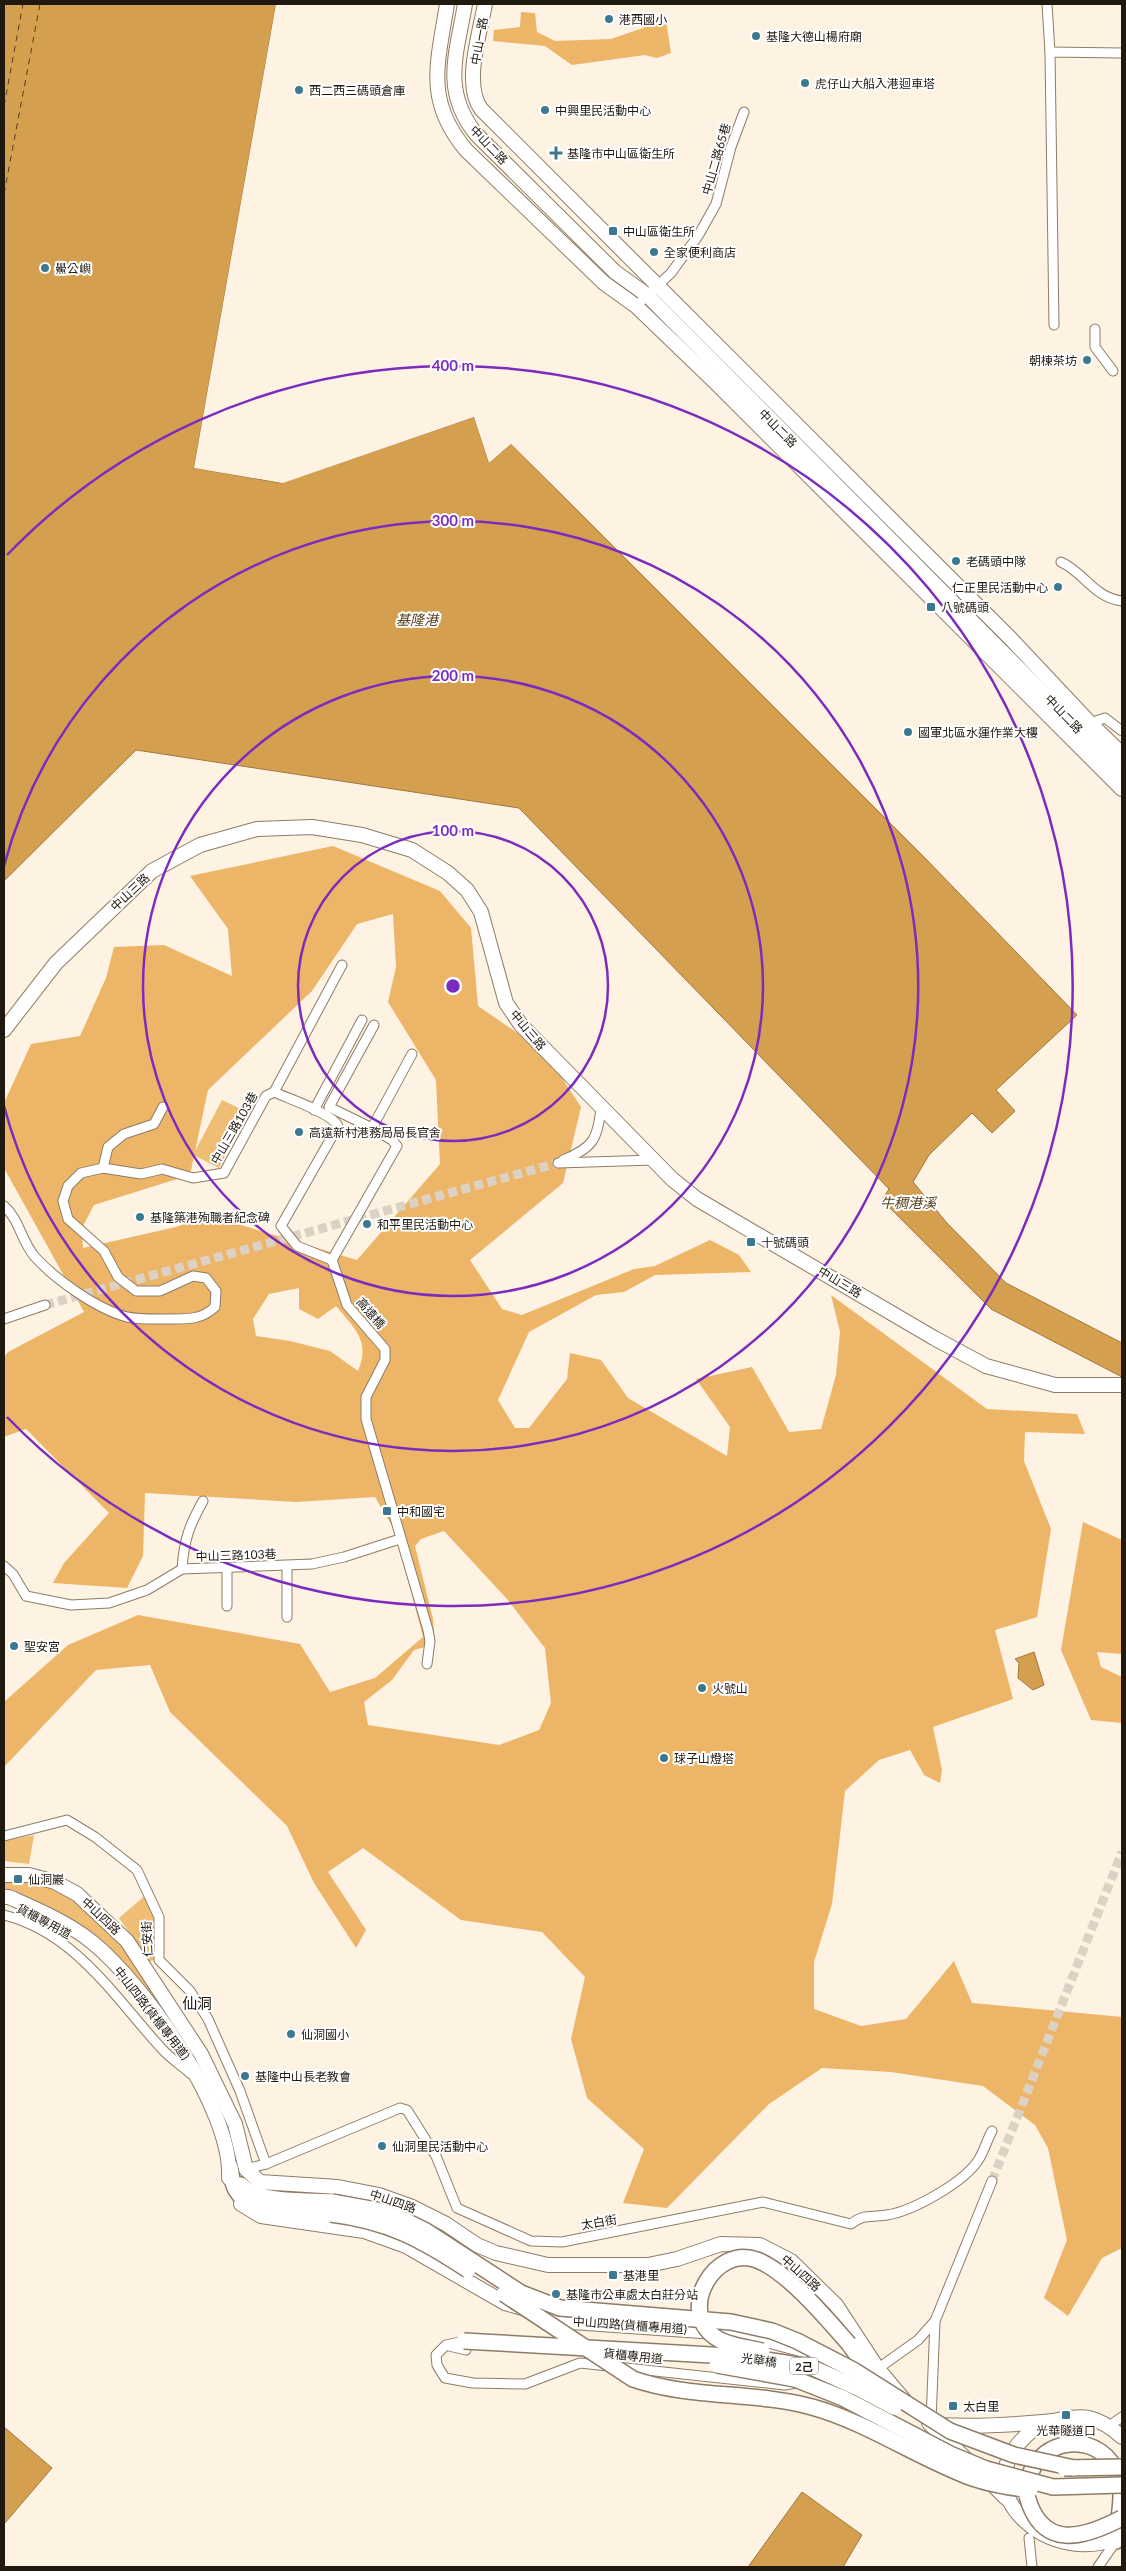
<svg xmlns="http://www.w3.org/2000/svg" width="1126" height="2571" font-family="Lato,'Noto Sans TC',sans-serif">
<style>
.green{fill:#f0bd75}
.forest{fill:#ecb567;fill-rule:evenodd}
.water{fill:#d59f50;stroke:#9f773d}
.pier{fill:#fef2e3}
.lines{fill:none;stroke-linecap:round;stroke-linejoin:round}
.ferry{stroke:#57401f;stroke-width:1;stroke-dasharray:6 5;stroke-linecap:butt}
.street-tunnel{stroke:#ddd1c3;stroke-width:9;stroke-dasharray:9 4.5;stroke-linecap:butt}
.street-casing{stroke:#8e7c66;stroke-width:11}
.secondary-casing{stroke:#8e7c66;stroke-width:16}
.primary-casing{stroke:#8e7c66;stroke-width:18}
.street{stroke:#fff;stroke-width:9}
.secondary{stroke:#fff;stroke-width:14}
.primary{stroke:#fff;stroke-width:15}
.primary-bridge-casing{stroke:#8e7c66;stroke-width:18;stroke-linecap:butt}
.primary-bridge{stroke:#fff;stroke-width:15}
.ring{fill:none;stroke:#7b2cbf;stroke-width:2.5}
.poi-dot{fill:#3c798f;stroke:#fff;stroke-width:2}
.labels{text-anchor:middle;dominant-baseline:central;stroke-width:4;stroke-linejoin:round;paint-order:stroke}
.shield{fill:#fff;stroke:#635e58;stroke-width:1}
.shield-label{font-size:11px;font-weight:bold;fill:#201910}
.poi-label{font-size:12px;fill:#201910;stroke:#fff;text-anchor:start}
.street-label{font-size:12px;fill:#201910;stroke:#fff}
.water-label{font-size:14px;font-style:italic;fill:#57401f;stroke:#fff}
.quarter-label{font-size:15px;fill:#201910;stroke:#fff}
.centre{fill:#7b2cbf;stroke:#fff;stroke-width:2.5}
.ring-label{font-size:15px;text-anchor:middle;font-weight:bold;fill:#7b2cbf;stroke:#fff;stroke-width:4;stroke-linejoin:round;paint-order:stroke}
</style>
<rect width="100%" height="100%" fill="#fef2e3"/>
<!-- green -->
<g class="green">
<path d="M222 1100 247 1112 219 1168 193 1155Z"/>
<path d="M34 1835 29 1864 4 1861V1841Z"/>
<path d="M4 1879 25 1880 66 1894 117 1937 176 2027 105 1945 67 1918 4 1892Z"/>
<path d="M147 1894 157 1918V1958L150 1962 119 1918Z"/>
</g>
<!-- forest -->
<g class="forest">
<path d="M521 12 535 13 537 32 555 41 611 39 666 20 671 53 657 58 645 55 572 65 545 46 493 41 494 30 520 27Z"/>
<path d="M333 846 440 891 471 928 478 1006 545 1052 581 1107 563 1183 470 1260 502 1309 522 1315 634 1269 655 1266 710 1240 739 1255 751 1272 655 1275 624 1292 596 1295 529 1332 498 1400 515 1428H529L567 1379 570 1353 601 1360 628 1398 727 1456 730 1427 696 1379 752 1367 789 1432 821 1429 836 1375 840 1332 831 1295 987 1409 1077 1414 1085 1434 1025 1432 1024 1461 1051 1529 1037 1617 995 1630 1013 1699 933 1727 942 1770 940 1783 924 1775 910 1750 879 1760 845 1791 832 1904 814 1962V2009L861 2026 906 2019 954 1961 972 2003 1122 2017V2248L1102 2258 1068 2316 1044 2298 1067 2240 1048 2148 1035 2125 983 2086 891 2072 822 2068 769 2104 667 2208 623 2203 644 2149 587 2098 571 2039 585 1977 542 1932 461 1920 363 1848 328 1872 366 1930 356 1948 314 1883 287 1826 170 1712 150 1665 96 1670 4 1767V1702L68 1645 138 1615 300 1644 330 1692 375 1678 423 1637 395 1531 375 1497 296 1502 145 1493 143 1556 127 1588 53 1583 64 1563 109 1513 26 1429 4 1437V1357L8 1352 84 1312 4 1168V1103L31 1044 80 1036 106 978 114 947 164 945 232 976 228 929 190 876ZM393 914 396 967 388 1002 436 1080 440 1164 357 1260 208 1215 176 1227 83 1248 82 1228 94 1205 190 1175 208 1090 312 991 357 924ZM299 1288V1309L318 1319 336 1306C354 1328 371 1341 358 1371L330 1351 290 1341 256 1336 253 1319 269 1294ZM444 1531 507 1599 545 1648 551 1703 539 1730 499 1745 368 1725 364 1702 392 1680 414 1650 435 1644 433 1619 415 1546 421 1539Z"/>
<path d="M1083 1522 1122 1540V1654L1097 1652 1101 1667 1122 1677V1723L1091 1720 1061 1650Z"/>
</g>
<!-- water -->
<g class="water">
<path d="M4 4H276L194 468 281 483 474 417 489 463 511 444 925 858 1077 1015 996 1090 1015 1111 992 1133 972 1113 929 1155 913 1182 947 1223 1006 1283 1122 1343V1377L991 1309 882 1200 889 1189 519 808 136 750 4 881Z"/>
<path d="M1034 1652 1044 1685 1033 1690 1018 1678 1019 1663 1015 1659Z"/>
<path d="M4 2427 52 2468 4 2524Z"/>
<path d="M802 2492 862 2535 843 2567H748Z"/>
</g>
<!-- pier -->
<path class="pier" d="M276 4H278L196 466 281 480 475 415 490 459 509 442H512L725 655 511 444 489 463 474 417 283 483 194 468Z"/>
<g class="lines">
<!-- ferry -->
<g class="ferry">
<path d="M4 106 23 4"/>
<path d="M4 194 40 4"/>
</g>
<!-- street-tunnel -->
<g class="street-tunnel">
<path d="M45 1305 558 1163"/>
<path d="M992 2181 1122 1852"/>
</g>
<defs>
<g id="street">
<path d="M1047 4 1050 52"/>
<path d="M636 306 671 273 698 236 716 204 731 147 744 112"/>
<path d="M1054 325 1050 52 1122 53"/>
<path d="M1095 329V347L1113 371"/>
<path d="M1061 562C1085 573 1093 597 1122 601"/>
<path d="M1087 724 1105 718 1122 731"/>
<path d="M274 1092 342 965"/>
<path d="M314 1110 362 1020"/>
<path d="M372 1128 329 1107 374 1025"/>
<path d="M563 1160C593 1148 598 1139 601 1107"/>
<path d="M558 1163 654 1160"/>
<path d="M103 1168 108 1147 124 1134 154 1124 163 1107"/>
<path d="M4 1206C20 1220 21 1241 35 1257 56 1280 97 1309 127 1317 141 1320 159 1319 173 1319 190 1319 202 1319 215 1307L216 1291 206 1278 193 1276 160 1291H136L118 1277 104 1251 68 1219 63 1201 68 1186 81 1173 103 1168 141 1174 162 1169 193 1178 224 1173 266 1096 274 1092C289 1099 332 1113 338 1126L281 1226 297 1246 332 1260 397 1146 392 1140 372 1128 412 1054"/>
<path d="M332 1260 347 1305 385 1349V1360L366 1397V1419L428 1630 430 1641 427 1664"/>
<path d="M4 1319 45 1305"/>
<path d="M4 1566 13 1574 26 1596 71 1605 109 1603 147 1590 182 1569 312 1564 344 1557 400 1539"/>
<path d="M287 1566V1617"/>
<path d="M227 1567V1606"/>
<path d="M182 1569C184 1540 189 1526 203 1501"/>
<path d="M4 1836 67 1820 95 1837 137 1870 159 1917V1960L190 1991 208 2019 240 2091 266 2164"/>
<path d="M4 1915C76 1933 115 1998 162 2049 170 2058 182 2066 191 2074"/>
<path d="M246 2169 266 2164 400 2108 407 2110 436 2156 457 2208 531 2241 562 2242 763 2202 851 2224C865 2213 870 2218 887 2215 913 2211 965 2182 979 2159 984 2151 987 2140 992 2131"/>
<path d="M464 2341 446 2345 436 2355 437 2365 445 2378 473 2383 525 2384 580 2363 785 2385 831 2377"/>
<path d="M449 2346 466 2350"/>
<path d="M876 2370 918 2340 935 2321"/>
<path d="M931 2421 935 2321 992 2181"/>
<path d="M1109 2426 1122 2417"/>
<path d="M1029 2538 1032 2567"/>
<path d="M1098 2567 1116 2541"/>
</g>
<g id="secondary">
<path d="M447 4C438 62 424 100 466 150L604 283 636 306 715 382 1122 789"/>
<path d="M465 4C457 53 441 90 476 134L615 272 647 295 1122 772"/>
<path d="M485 4C480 33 463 84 481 109L1011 639 1089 722 1122 754"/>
<path d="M4 1030 56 963 152 871 200 845 257 829 312 827 362 835 412 850 448 873 467 890 481 912 506 1003 521 1025 672 1179 697 1199 934 1338 986 1366 1055 1385H1122"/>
<path d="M4 1875H29L55 1882 77 1894 127 1941 201 2054 235 2124 246 2169 260 2182 338 2187 379 2195 410 2206 446 2224 477 2245 496 2253 548 2265H648L677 2259 721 2244 760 2245 791 2261 836 2305 878 2369 904 2400"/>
<path d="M4 1897H9C38 1910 67 1922 92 1942 144 1984 233 2110 229 2178"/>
<path d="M241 2204 261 2216 364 2231 406 2246 505 2303 572 2322 744 2334 804 2350"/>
<path d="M1048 2422C1042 2426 1034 2429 1028 2434 960 2494 1055 2571 1122 2535"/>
<path d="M929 2423 969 2462"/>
<path d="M939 2425C974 2427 1009 2425 1043 2422 1059 2421 1073 2415 1089 2418 1102 2421 1112 2428 1122 2437"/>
<path d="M988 2480 1006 2498"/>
</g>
<g id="primary">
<path d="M230 2167C231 2175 232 2183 236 2190 253 2219 302 2212 331 2214"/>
<path d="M241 2185C259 2204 307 2200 332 2202"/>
<path d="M849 2344 857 2355 878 2369"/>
<path d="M1027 2493C1027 2434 1108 2425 1120 2483 1124 2501 1117 2523 1116 2541"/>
</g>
</defs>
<!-- street casing -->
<use href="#street" class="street-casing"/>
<!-- secondary casing -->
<use href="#secondary" class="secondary-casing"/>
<!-- primary casing -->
<use href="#primary" class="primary-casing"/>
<!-- street -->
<use href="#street" class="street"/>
<!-- secondary -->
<use href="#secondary" class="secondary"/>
<!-- primary -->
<use href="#primary" class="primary"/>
<defs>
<g id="primary-bridge">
<path d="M332 2202 376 2210 398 2217 426 2231 521 2293 560 2308 731 2322 772 2331 797 2341 855 2371 950 2431 1014 2455 1074 2468"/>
<path d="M331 2214C388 2221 421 2239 468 2270"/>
<path d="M504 2294 633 2379C691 2399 753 2391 812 2407 866 2422 915 2456 967 2476 988 2484 1009 2487 1030 2490"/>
<path d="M464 2341 747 2357 811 2367 860 2389 894 2407"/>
<path d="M762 2351C747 2347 727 2346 715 2337 677 2310 715 2244 757 2260 788 2272 827 2319 849 2344"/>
<path d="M717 2365 795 2379 843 2398 950 2454 986 2469 1053 2487 1122 2485"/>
<path d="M1064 2468 1122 2467"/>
<path d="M1027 2496C1042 2551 1084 2538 1122 2518"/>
</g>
</defs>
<!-- primary-bridge casing -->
<use href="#primary-bridge" class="primary-bridge-casing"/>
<!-- primary-bridge -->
<use href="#primary-bridge" class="primary-bridge"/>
</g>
<!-- distance rings -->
<g class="ring">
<circle cx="453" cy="986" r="155"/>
<circle cx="453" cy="986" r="310"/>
<path d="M4 866A465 465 0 1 1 4 1106"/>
<path d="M7 555A620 620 0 1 1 7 1417"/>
</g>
<!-- markers -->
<g class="poi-dot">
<circle cx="609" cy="19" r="5"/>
<circle cx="756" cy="36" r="5"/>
<circle cx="805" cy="83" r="5"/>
<circle cx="299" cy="90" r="5"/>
<circle cx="545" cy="110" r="5"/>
<path d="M553.5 145.5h5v5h5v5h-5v5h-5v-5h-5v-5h5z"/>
<rect x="608" y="226" width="10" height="10" rx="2.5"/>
<circle cx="654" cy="252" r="5"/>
<circle cx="45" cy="268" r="5"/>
<circle cx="1087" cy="360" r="5"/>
<circle cx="956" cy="561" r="5"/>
<circle cx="1058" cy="587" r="5"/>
<rect x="926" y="602" width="10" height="10" rx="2.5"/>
<circle cx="908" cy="732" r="5"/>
<circle cx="299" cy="1132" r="5"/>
<circle cx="140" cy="1217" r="5"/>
<circle cx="367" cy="1224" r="5"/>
<rect x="746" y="1237" width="10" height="10" rx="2.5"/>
<rect x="382" y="1506" width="10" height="10" rx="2.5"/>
<circle cx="14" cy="1646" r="5"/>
<circle cx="702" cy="1688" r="5"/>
<circle cx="664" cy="1758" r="5"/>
<rect x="13" y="1874" width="10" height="10" rx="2.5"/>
<circle cx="291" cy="2034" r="5"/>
<circle cx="245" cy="2076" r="5"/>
<circle cx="382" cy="2146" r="5"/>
<rect x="608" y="2270" width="10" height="10" rx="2.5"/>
<circle cx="556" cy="2294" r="5"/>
<rect x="948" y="2401" width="10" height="10" rx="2.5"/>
<rect x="1061" y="2410" width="10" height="10" rx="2.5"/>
</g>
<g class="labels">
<!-- shield labels -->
<rect class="shield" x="790" y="2357.5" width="28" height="17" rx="4"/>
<g class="shield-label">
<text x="804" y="2366">2己</text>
</g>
<!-- poi labels -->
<g class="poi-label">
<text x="619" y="19">港西國小</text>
<text x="766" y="36">基隆大德山楊府廟</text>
<text x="815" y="83">虎仔山大船入港迴車塔</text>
<text x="309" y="90">西二西三碼頭倉庫</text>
<text x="555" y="110">中興里民活動中心</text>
<text x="567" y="153">基隆市中山區衛生所</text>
<text x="623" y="231">中山區衛生所</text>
<text x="664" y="252">全家便利商店</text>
<text x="55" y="268">鱟公嶼</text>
<text x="1077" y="360" text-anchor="end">朝棟茶坊</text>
<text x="966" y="561">老碼頭中隊</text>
<text x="1048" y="587" text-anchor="end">仁正里民活動中心</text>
<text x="941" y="607">八號碼頭</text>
<text x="918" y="732">國軍北區水運作業大樓</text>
<text x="309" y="1132">高遠新村港務局局長官舍</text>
<text x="150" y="1217">基隆築港殉職者紀念碑</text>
<text x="377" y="1224">和平里民活動中心</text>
<text x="761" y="1242">十號碼頭</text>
<text x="397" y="1511">中和國宅</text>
<text x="24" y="1646">聖安宮</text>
<text x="712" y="1688">火號山</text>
<text x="674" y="1758">球子山燈塔</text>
<text x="28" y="1879">仙洞巖</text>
<text x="301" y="2034">仙洞國小</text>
<text x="255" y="2076">基隆中山長老教會</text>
<text x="392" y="2146">仙洞里民活動中心</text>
<text x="623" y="2275">基港里</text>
<text x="566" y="2294">基隆市公車處太白莊分站</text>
<text x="963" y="2406">太白里</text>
<text x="1066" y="2430" text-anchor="middle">光華隧道口</text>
</g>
<!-- street labels -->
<g class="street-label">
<text transform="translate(479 41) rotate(-80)">中山一路</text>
<text transform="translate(489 145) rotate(46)">中山二路</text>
<text transform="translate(716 159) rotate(-74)">中山二路65巷</text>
<text transform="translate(778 428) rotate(45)">中山二路</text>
<text transform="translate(1064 714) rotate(46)">中山二路</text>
<text transform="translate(130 892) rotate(-43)">中山三路</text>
<text transform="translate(528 1030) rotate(50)">中山三路</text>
<text transform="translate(234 1128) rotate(-60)">中山三路103巷</text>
<text transform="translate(840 1282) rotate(31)">中山三路</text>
<text transform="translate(371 1313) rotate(49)">高遠橋</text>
<text transform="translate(236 1555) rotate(-2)">中山三路103巷</text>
<text transform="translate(101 1916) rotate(43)">中山四路</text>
<text transform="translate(44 1921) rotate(28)">貨櫃專用道</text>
<text transform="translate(147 1939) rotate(-93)">仁安街</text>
<text transform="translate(152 2013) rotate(52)">中山四路(貨櫃專用道)</text>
<text transform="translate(393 2201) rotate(19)">中山四路</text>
<text transform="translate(599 2222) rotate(-10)">太白街</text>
<text transform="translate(801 2273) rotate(42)">中山四路</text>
<text transform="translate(630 2325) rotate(4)">中山四路(貨櫃專用道)</text>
<text transform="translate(633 2356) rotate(6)">貨櫃專用道</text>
<text transform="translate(759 2360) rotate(8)">光華橋</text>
</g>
<!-- water labels -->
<g class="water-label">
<text x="417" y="619">基隆港</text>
<text x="908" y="1202">牛稠港溪</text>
</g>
<!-- quarter labels -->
<g class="quarter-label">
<text x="197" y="2003">仙洞</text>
</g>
</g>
<circle cx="453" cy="986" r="8" class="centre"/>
<g class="ring-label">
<text x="453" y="371">400 m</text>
<text x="453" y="526">300 m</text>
<text x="453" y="681">200 m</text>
<text x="453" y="836">100 m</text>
</g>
<!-- border -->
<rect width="1126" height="2571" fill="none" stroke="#201910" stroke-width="10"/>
</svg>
